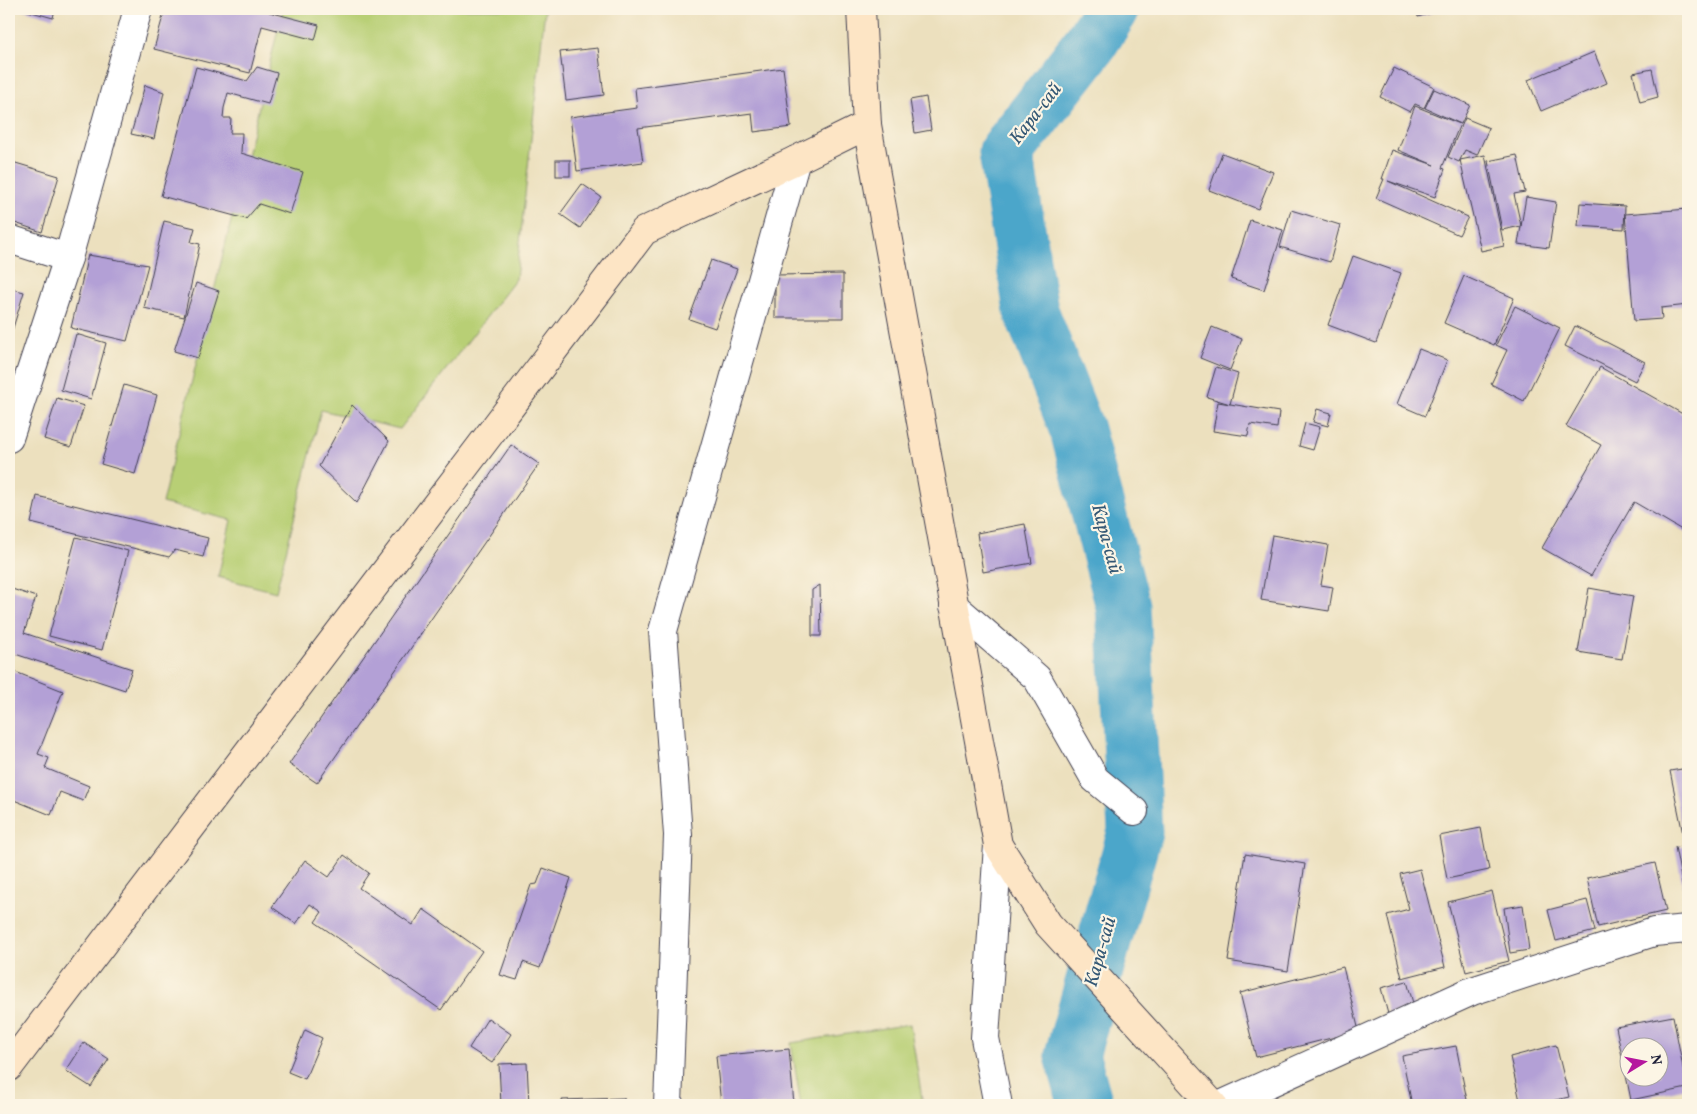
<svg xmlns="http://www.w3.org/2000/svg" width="1697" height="1114" font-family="Vollkorn,serif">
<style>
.green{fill:#b8cf74;stroke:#6d7858}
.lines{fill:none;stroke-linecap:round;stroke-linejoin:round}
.river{stroke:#4ca6ca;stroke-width:55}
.building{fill:#b3a0d6;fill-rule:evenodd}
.minor-casing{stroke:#403e4f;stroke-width:30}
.secondary-casing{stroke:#403e4f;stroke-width:30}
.minor{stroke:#fff;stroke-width:28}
.secondary{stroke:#fde5c5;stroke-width:28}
.labels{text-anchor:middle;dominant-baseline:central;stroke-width:4.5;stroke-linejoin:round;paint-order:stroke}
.water-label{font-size:19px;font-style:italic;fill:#335774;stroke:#fcf5e5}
</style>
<rect width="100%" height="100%" fill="#fcf5e5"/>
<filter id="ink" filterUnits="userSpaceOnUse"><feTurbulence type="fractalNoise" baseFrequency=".02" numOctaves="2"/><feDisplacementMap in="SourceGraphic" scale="10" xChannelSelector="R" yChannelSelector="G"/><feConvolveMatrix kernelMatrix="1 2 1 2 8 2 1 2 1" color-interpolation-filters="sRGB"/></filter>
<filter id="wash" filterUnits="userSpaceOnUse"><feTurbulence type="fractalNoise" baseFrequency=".0096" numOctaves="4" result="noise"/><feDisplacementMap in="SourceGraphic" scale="20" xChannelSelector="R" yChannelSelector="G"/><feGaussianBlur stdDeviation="1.12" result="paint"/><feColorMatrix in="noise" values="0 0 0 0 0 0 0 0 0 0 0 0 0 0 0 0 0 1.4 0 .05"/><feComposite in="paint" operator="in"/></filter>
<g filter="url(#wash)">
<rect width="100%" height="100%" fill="#ece0be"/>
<!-- green -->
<g class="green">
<path d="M283 9H545L516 279 400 429 321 410 276 592 218 577 231 520 162 503Z"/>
<path d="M910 1024 923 1105H801L791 1043Z"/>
</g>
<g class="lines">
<!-- river -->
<path class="river" d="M1086 1105 1072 1055 1135 832 1123 606 1077 430 1031 311 1006 152 1089 45 1112 9"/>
</g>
<g id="blocks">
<!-- building -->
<g class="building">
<path d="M21 9H55L53 18Z"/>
<path d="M165 9H270L269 12 319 25 315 40 262 26 250 73 154 49Z"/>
<path d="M1416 9H1444L1418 17Z"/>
<path d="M598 48 604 95 566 100 560 52Z"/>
<path d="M1594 52 1607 83 1541 111 1528 80Z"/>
<path d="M196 67 247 81 257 67 277 73 268 104 228 93 224 108 223 118H231L230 133H242L241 153 303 172 290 214 259 204 246 219 161 196Z"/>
<path d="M783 68 791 127 754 132 752 113 638 128 643 162 577 171 570 117 637 108 635 88Z"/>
<path d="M1394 68 1434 87 1424 108 1415 104 1410 112 1380 97Z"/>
<path d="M1652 69 1658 97 1640 102 1633 73Z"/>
<path d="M145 85 164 92 154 139 131 134Z"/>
<path d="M1434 89 1470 105 1461 124 1425 108Z"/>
<path d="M926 97 931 130 915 133 910 100Z"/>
<path d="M1415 106 1460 124 1442 168 1445 169 1435 197 1388 181 1468 217 1459 235 1376 198 1384 179H1382L1392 150 1434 165 1398 150Z"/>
<path d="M1465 118 1489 128 1477 155 1465 150 1459 162 1448 157Z"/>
<path d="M1222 153 1273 172 1258 209 1209 190Z"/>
<path d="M1485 155 1504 246 1481 251 1460 160Z"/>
<path d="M1517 155 1525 192 1514 194 1521 226 1502 230 1488 161Z"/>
<rect x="556" y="160" width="14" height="16"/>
<path d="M9 161 59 176 42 232 9 221Z"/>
<path d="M582 184 601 197 580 228 560 214Z"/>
<path d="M1526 197 1556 202 1549 248 1518 244Z"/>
<path d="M1580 203 1625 206 1624 229 1578 226Z"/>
<path d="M1688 209V305L1661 308 1662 319 1634 321 1625 214Z"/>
<path d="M1291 210 1340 225 1330 262 1280 247Z"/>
<path d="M1250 220 1283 230 1264 290 1231 279Z"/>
<path d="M164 221 195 228 191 242 200 244 184 317 144 308Z"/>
<path d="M88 255 148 265 127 341 71 328Z"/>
<path d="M1353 256 1401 273 1376 343 1328 325Z"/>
<path d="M711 260 737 269 715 328 689 319Z"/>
<path d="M843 274V318H775V275Z"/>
<path d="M1464 276 1514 298 1494 345 1444 323Z"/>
<path d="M196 283 219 291 198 358 174 351Z"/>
<path d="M9 288 24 292 9 341Z"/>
<path d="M1515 306 1560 328 1524 401 1491 384 1507 350 1496 345Z"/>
<path d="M1575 326 1645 362 1635 381 1565 346Z"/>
<path d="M1212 327 1242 339 1230 370 1200 358Z"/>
<path d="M76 334 106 343 91 399 61 390Z"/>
<path d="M1419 349 1447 360 1425 416 1397 404Z"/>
<path d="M1216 367 1238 374 1230 404 1207 397Z"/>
<path d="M1600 367 1688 417V532L1687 533 1634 502 1591 576 1542 548 1601 445 1566 426Z"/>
<path d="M124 385 157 395 135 474 101 464Z"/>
<path d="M57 398 84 406 71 447 44 439Z"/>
<path d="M1218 402 1279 412 1277 428 1250 424 1248 436 1213 431Z"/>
<path d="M352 405 389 441 357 503 319 466Z"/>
<path d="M1317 409 1331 413 1328 426 1313 422Z"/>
<path d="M1305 423 1320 427 1313 450 1299 446Z"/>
<path d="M511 445 539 464 317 783 289 764Z"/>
<path d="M37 496 208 538 203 557 175 550 169 557 31 523Z"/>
<path d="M1025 524 1032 563 983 572 977 533Z"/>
<path d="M1272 535 1328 545 1321 585 1333 587 1329 611 1261 600Z"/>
<path d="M76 537 128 551 102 650 49 636Z"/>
<path d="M820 585 821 636H812V590Z"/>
<path d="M9 588 36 597 24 633 132 669 125 690 9 652Z"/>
<path d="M1589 588 1633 596 1622 659 1578 652Z"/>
<path d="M13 671 63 691 38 754 49 758 45 768 89 786 83 801 60 792 51 815 9 798V683Z"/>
<path d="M1688 768V838L1684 839 1670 771Z"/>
<path d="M1481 828 1489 870 1447 879 1439 836Z"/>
<path d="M1688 845V908H1687L1675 847Z"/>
<path d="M1245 854 1305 864 1288 971 1228 961Z"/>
<path d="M344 855 369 873 359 888 413 925 423 909 482 951 441 1010 315 922 322 912 310 904 296 924 272 907 305 860 329 877Z"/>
<path d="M1655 863 1666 911 1598 927 1587 878Z"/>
<path d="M543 868 571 878 540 968 523 962 517 980 500 975 531 885 537 884Z"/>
<path d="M1420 869 1445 967 1402 978 1387 915 1409 909 1400 874Z"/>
<path d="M1492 891 1509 961 1466 972 1448 902Z"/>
<path d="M1587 900 1595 931 1556 941 1548 910Z"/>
<path d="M1523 905 1529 950 1510 953 1504 908Z"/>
<path d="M1343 967 1359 1031 1256 1057 1240 993Z"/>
<path d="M1407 981 1414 1007 1388 1014 1381 988Z"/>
<path d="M1673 1016 1687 1088 1631 1100 1616 1027ZM1630 1046H1660V1076H1630Z"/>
<path d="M488 1018 511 1034 492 1063 469 1048Z"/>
<path d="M305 1030 322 1038 305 1079 288 1072Z"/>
<path d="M84 1043 109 1059 91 1087 66 1071Z"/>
<path d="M1556 1045 1569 1097 1534 1105H1521L1510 1057Z"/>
<path d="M1456 1046 1468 1105H1412L1402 1056Z"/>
<path d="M789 1049 794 1105H721L716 1056Z"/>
<path d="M527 1063 529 1105H501L499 1064Z"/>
<path d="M624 1098 625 1105H563L562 1100Z"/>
</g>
</g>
</g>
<g filter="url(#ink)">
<use href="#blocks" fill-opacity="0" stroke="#403e4f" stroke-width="1"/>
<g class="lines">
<defs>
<g id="minor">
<path d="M9 239 68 258"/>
<path d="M9 438 68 258 138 9"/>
<path d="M954 606 1037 678 1095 779 1134 811"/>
<path d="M668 1105 678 835 663 631 796 160"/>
<path d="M998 1105 985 1038 998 845"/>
<path d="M1221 1105 1472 991 1654 932 1688 929"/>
</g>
<g id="secondary">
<path d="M861 9 867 125 998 845 1048 924 1213 1105"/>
<path d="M9 1067 644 231 796 160 867 125"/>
</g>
</defs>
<!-- minor casing -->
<use href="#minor" class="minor-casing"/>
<!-- secondary casing -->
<use href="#secondary" class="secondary-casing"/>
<!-- minor -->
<use href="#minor" class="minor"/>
<!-- secondary -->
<use href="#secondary" class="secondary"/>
</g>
</g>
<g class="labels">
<!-- water labels -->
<g class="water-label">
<text transform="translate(1036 114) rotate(-52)">Кара-сай</text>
<text transform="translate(1106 539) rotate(75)">Кара-сай</text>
<text transform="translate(1101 952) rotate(-74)">Кара-сай</text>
</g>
</g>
<!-- margin -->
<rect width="1697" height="1114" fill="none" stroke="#fcf5e5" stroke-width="30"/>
<!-- north arrow -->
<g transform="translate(1644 1062) rotate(80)"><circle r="24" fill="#fcf5e5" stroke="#a5a1a1"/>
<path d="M0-4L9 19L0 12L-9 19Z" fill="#b5179e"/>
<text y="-8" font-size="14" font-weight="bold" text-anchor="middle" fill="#22223b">N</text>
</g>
</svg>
